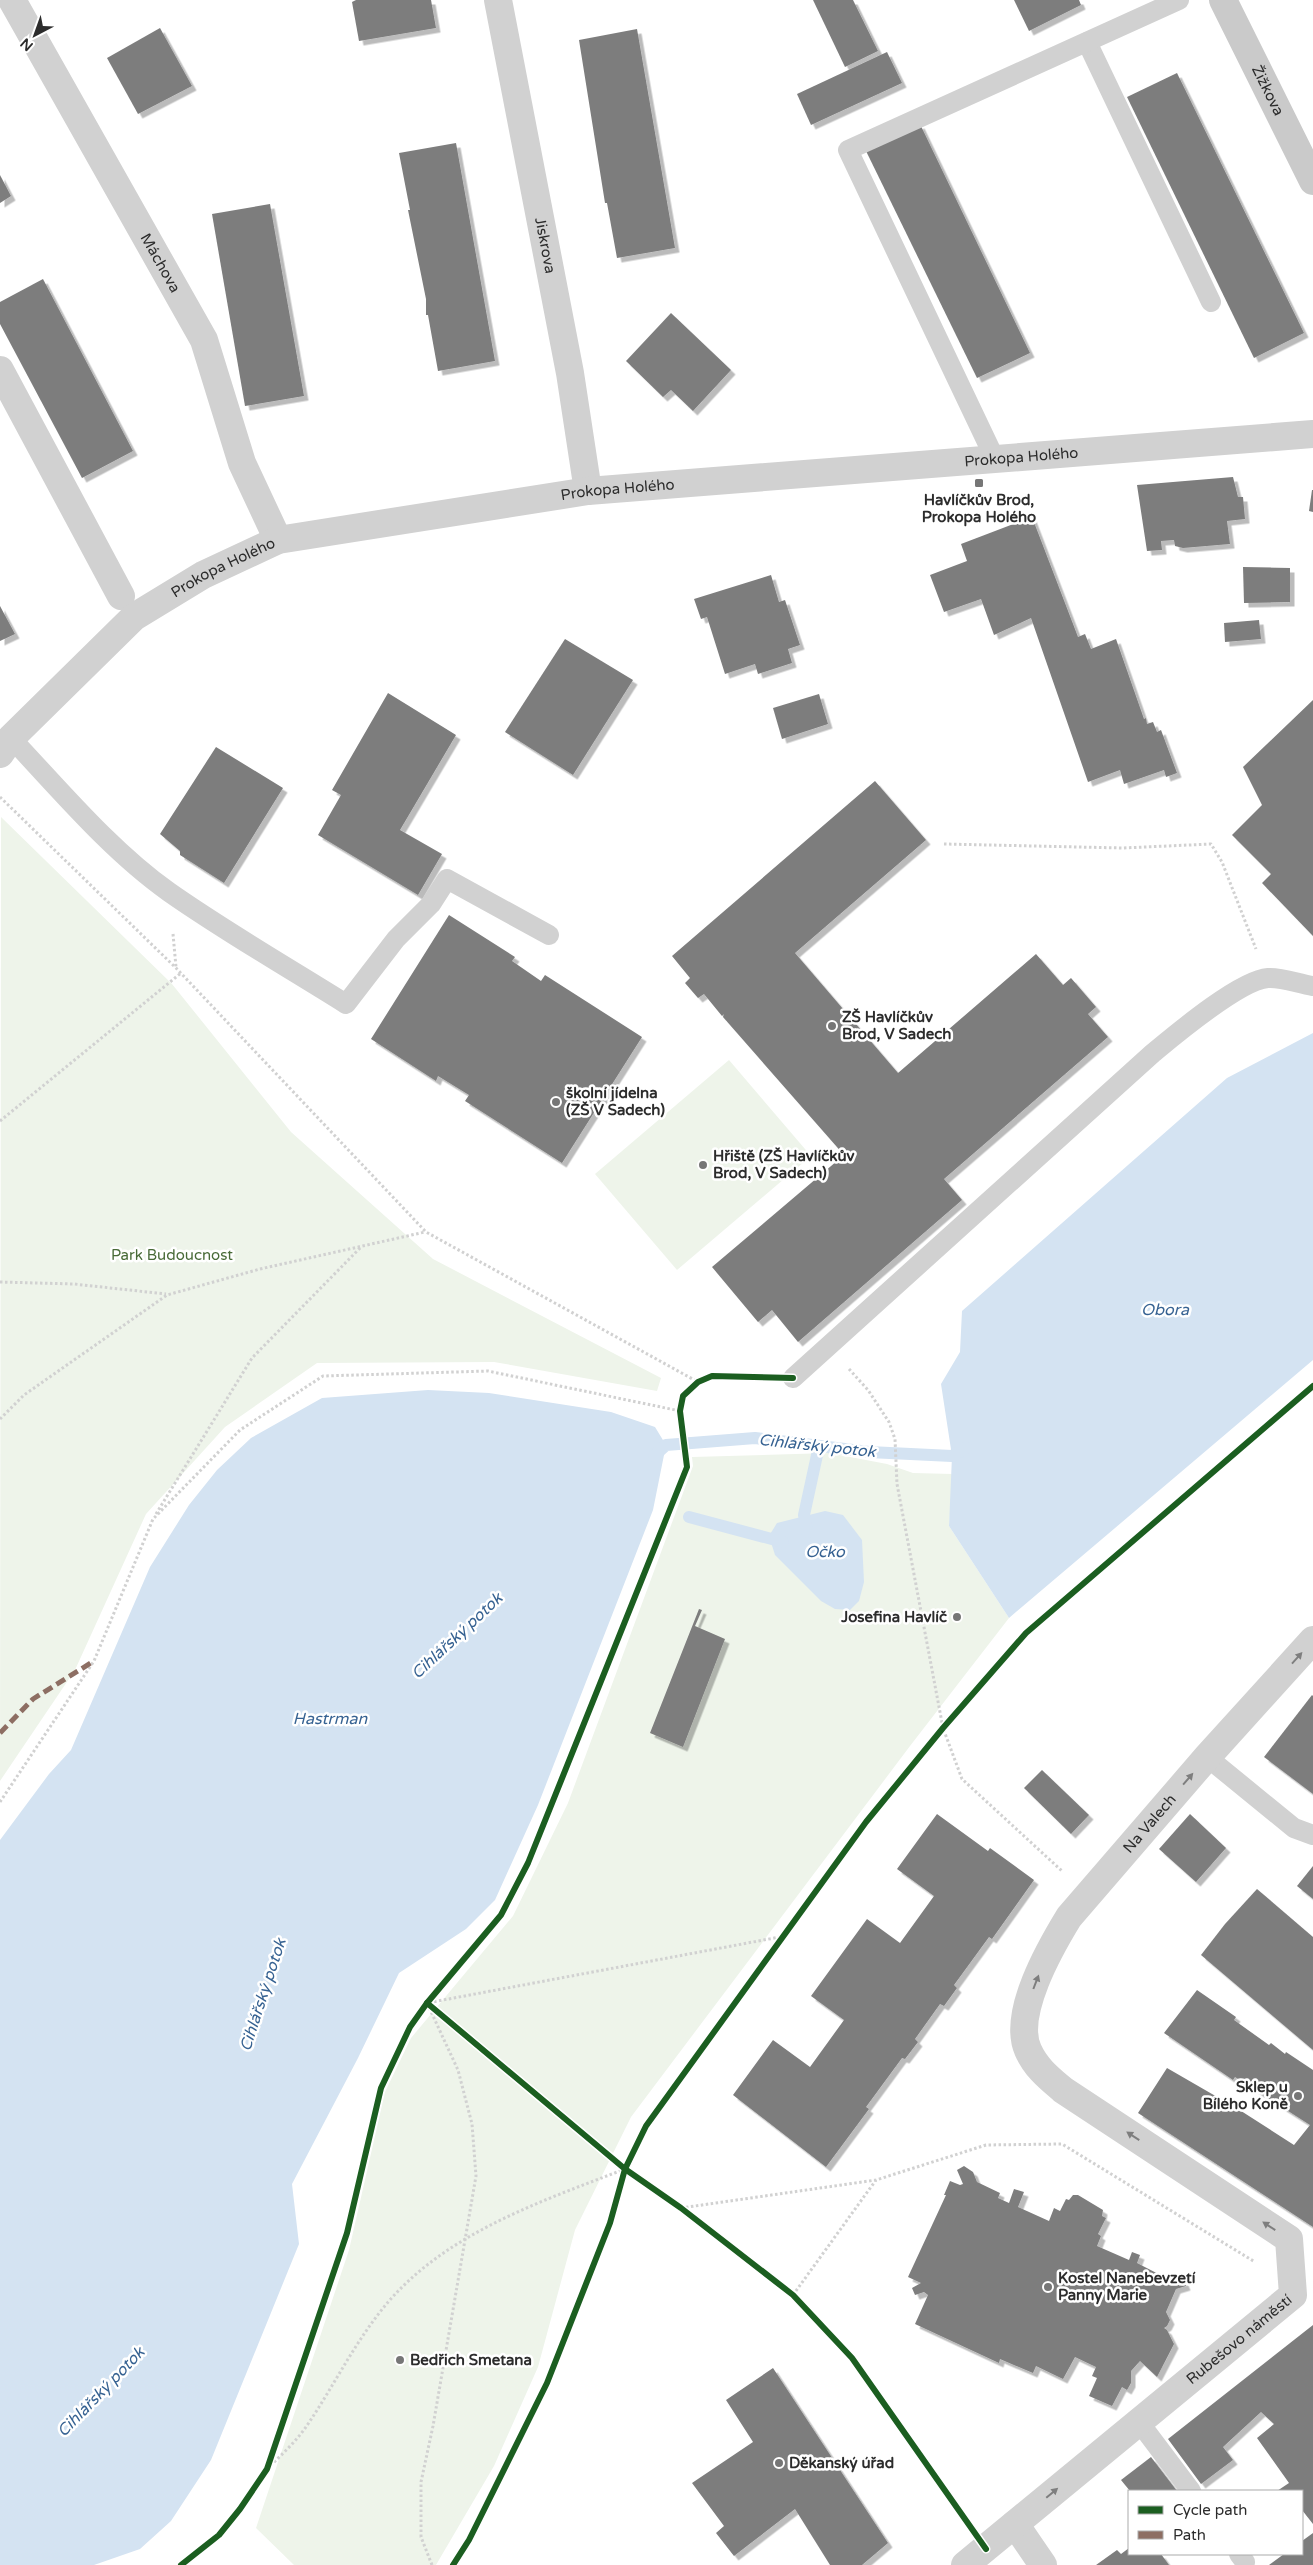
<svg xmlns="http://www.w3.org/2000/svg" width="1313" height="2565" font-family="'Varela Round',sans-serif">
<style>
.green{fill:#eef4ea}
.water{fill:#d4e3f2}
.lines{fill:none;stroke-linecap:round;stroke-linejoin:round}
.stream{stroke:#d4e3f2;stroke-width:12}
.building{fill:#7d7d7d;filter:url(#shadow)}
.path{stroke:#d1d1d1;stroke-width:3;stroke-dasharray:2.5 2.5;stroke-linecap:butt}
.lane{stroke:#d1d1d1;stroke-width:20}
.street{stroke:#d1d1d1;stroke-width:28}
.secondary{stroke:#cacaca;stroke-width:28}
.quiet{stroke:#8d6e63;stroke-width:5;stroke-dasharray:10 5;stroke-linecap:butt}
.cycleway-casing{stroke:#fff;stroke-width:9}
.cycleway{stroke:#1b5e20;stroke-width:6}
.oneway{fill:#7e7e7e}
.poi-dot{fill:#767676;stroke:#fff;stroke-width:2}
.labels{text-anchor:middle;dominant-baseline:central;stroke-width:5;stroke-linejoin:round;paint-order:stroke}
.street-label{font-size:15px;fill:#2c2c2c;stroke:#fff}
.poi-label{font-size:15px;font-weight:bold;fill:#2c2c2c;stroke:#fff;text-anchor:start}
.park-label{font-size:15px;fill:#486a37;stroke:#fff}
.water-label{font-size:16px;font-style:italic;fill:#366292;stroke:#fff}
</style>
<defs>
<filter id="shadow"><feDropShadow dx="4.5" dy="4.5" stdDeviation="0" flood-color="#0004"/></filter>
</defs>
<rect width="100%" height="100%" fill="#fff"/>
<!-- green -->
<g class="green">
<path d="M1 817 172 984 291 1132 433 1259 661 1378 657 1391 494 1362 317 1363 225 1427 146 1514 75 1670 0 1781Z"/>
<path d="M729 1060 811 1156 677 1270 595 1174Z"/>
<path d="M829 1453 887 1464 913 1473 953 1474 949 1526 1009 1618 910 1746 631 2117 575 2230 538 2367 494 2466 436 2565H294L256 2528 349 2250 385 2092 411 2038 513 1916 568 1803 693 1466 692 1457Z"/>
</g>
<!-- water -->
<g class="water">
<path d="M1313 1033V1360L1009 1618 949 1526 952 1456 941 1384 960 1352 962 1311 1227 1078Z"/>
<path d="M428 1390 489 1393 611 1412 655 1427 666 1445 653 1510 538 1805 495 1900 466 1929 399 1973 358 2058 292 2184 299 2244 211 2460 171 2521 140 2549 94 2565H0V1840L49 1774 71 1750 150 1567 189 1505 217 1470 251 1438 322 1398Z"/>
<path d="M825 1511 843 1515 862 1540 864 1582 859 1601 850 1610 835 1609 821 1601 775 1555 769 1536 777 1523Z"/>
</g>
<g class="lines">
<!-- stream -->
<g class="stream">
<path d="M654 1456 666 1445 755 1438 869 1452 952 1456 966 1448"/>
<path d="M689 1517 783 1542"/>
<path d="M807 1532 804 1515 819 1446"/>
</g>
</g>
<!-- building -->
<g class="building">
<path d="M356 0H431L436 28 359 41 352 2Z"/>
<path d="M813 0H853L878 51 845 67Z"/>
<path d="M1014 0H1079L1081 5 1029 31Z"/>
<path d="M160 28 192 86 138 114 107 58Z"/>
<path d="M637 29 675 248 617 258 607 203H605L579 40Z"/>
<path d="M887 52 902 83 811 125 797 94Z"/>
<path d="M1177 73 1304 333 1254 358 1127 97Z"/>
<path d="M920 124 1030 353 977 378 866 151Z"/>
<path d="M456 143 495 361 438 371 428 315H426V299L408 210H410L399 153Z"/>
<path d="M0 175 11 196 0 203Z"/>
<path d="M270 204 304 396 245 406 212 214Z"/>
<path d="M43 279 133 451 82 478 0 324V302Z"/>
<path d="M671 313 731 370 693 411 671 390 663 397 626 361Z"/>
<path d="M1233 477 1238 497H1243L1245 519 1227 521 1230 544 1183 548 1175 546 1174 540 1161 541 1162 550 1147 551 1137 485Z"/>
<path d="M1312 490H1313V512L1309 511Z"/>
<path d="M1032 517 1078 637 1085 634 1091 649 1116 639 1144 719 1146 718 1147 724 1153 722 1157 732 1161 730 1177 773 1166 777 1164 770 1124 784 1120 770 1088 782 1031 618 994 635 981 599 944 612 930 575 967 561 961 544Z"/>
<path d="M1243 567 1290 568V602L1244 603Z"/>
<path d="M771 575 779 602 785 600 800 645 788 649 792 663 758 674 755 664 725 674 707 617 701 619 694 599Z"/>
<path d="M0 606 15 634 0 641Z"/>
<path d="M1259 620 1261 639 1225 642 1224 623Z"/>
<path d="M565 639 633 680 573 775 505 732Z"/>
<path d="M388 693 456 735 400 830 442 854 418 895 318 835 341 795 332 790Z"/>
<path d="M819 694 828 724 782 739 773 708Z"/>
<path d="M1313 700V936L1262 883 1271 874 1232 835 1262 805 1243 767Z"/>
<path d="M216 747 283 788 224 883 180 855V851L160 834Z"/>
<path d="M875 781 926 840 795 953 898 1073 1036 954 1063 985 1071 978 1096 1007 1088 1014 1108 1037 944 1179 962 1200 798 1342 772 1310 758 1322 712 1267 844 1155 723 1017 724 1014 722 1016 704 994 698 998 685 983 690 978 672 956Z"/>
<path d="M449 915 515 957 512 961 541 981 545 975 642 1037 562 1163 465 1101 469 1095 438 1076 436 1081 371 1039Z"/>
<path d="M699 1609 702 1610 695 1626 725 1639 683 1747 650 1733Z"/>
<path d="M1312 1695 1313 1696V1794L1264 1757Z"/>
<path d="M1042 1770 1089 1815 1071 1834 1024 1788Z"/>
<path d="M937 1814 988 1851 990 1848 1034 1880 992 1939 989 1937 954 1985 957 1988 944 2006 940 2004 915 2039 918 2042 905 2059 902 2058 866 2107 869 2109 826 2167 733 2095 773 2040 810 2067 844 2020 811 1996 867 1919 900 1943 934 1896 897 1869Z"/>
<path d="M1190 1814 1226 1848 1196 1882 1159 1849Z"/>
<path d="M1313 1866V1899L1297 1886Z"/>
<path d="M1257 1889 1313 1937V2050L1201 1955 1225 1924Z"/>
<path d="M1197 1990 1236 2017 1234 2020 1269 2045 1271 2043 1285 2054 1286 2052 1313 2070V2227L1138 2113 1167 2068 1238 2109 1294 2145 1310 2125 1235 2077 1233 2080 1164 2033Z"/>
<path d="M964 2166 973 2172 977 2182 1000 2193 998 2198 1009 2203 1014 2189 1024 2192 1018 2207 1049 2221 1054 2208 1060 2211 1066 2199 1069 2200 1073 2195H1078L1103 2210 1102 2216 1106 2218 1098 2234 1101 2236 1097 2246 1129 2260 1132 2252 1140 2255 1137 2263 1174 2282 1184 2281 1186 2286 1176 2289 1166 2312 1170 2320 1167 2326 1164 2328 1167 2330 1174 2344 1157 2377 1140 2361 1131 2371V2383L1127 2390 1122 2387 1112 2406 1089 2396 1097 2378 1092 2376 1096 2367 1075 2357 1063 2379 1036 2366 1033 2373 1000 2359 999 2363 915 2324 928 2295 924 2292 915 2295 912 2288 921 2283 908 2277 946 2195H944L950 2181 960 2185 963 2184 957 2170Z"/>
<path d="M1313 2325V2524L1302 2510V2491H1277L1289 2483 1257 2438 1274 2424 1261 2412 1223 2447 1233 2460 1201 2484 1168 2439Z"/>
<path d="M773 2368 888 2543 862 2565H830L795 2509 734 2556 716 2533 724 2526 692 2483 753 2442 726 2400Z"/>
<path d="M1151 2457 1177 2491H1130L1121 2480Z"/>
<path d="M1313 2533V2565H1269L1284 2554H1302V2541Z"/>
<path d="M1129 2548V2554H1161L1169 2565H1096L1117 2550 1121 2554Z"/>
</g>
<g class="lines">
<!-- path -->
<g class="path">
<path d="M0 797 176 968 426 1232 698 1382"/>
<path d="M944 844 1123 848 1211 844 1222 862 1256 949"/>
<path d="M173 934 176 967"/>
<path d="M0 1121 181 973"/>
<path d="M0 1282 74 1284 166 1294"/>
<path d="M849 1369 868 1390 889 1422 895 1439 897 1484 943 1728 962 1779 1062 1871"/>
<path d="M0 1419 24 1395 167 1295 260 1269 425 1232"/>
<path d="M156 1514 252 1358 361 1247"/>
<path d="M0 1802 94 1661 153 1519 240 1430 323 1376 488 1371 680 1411"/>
<path d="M681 2208 876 2180 986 2145 1062 2144 1255 2262"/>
<path d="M793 2295 876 2180"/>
<path d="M267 2469C281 2455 297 2441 308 2424 335 2384 357 2338 389 2301 449 2232 542 2201 625 2169"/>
<path d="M432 2565 421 2537V2482L433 2426 476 2176 472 2124 458 2070 427 2003 785 1936"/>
</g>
<!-- lane -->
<g class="lane">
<path d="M1087 42 1211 302"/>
<path d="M995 459 848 150 1179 0"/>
<path d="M11 738C60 790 111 851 169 892 226 932 287 967 346 1004L396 939 431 904 447 879 549 935"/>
<path d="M793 1378 1153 1053C1176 1034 1240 980 1268 978 1282 977 1299 984 1313 986"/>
<path d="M1207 1757 1294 1828 1313 1835"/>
<path d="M1139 2422 1191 2491"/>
<path d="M1239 2554 1245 2562"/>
</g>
<!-- street -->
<g class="street">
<path id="s1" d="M12 0 204 340 242 463 278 540"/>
<path id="s2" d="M498 0 570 373 588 491"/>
<path d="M0 370 121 596"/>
<path id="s3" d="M0 754 11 738 134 617 203 575 278 540 588 491 1313 434"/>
<path d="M1015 2524 1043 2565"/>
<path id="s4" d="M965 2565 1293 2295 1289 2239 1063 2090C1049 2078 1036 2068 1028 2050 1012 2014 1050 1948 1069 1917L1207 1757 1313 1640"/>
</g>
<!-- secondary -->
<path class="secondary" id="s5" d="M1223 0 1313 181"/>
<!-- quiet -->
<path class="quiet" d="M0 1733 33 1699 94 1661"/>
<defs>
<g id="cycleway">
<path d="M427 2003 625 2169 681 2208 793 2295 852 2358 986 2549"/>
<path d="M181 2565 219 2535 240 2509 267 2469 347 2233 381 2088 410 2027 427 2003 501 1915 528 1863 687 1467 680 1411 683 1396 698 1382 712 1376 793 1378"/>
<path d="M453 2565 469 2540 547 2383 610 2223 625 2169 646 2126 866 1822 943 1728 1026 1633 1313 1386"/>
</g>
</defs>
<!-- cycleway casing -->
<use href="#cycleway" class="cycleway-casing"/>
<!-- cycleway -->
<use href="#cycleway" class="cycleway"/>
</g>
<!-- one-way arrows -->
<defs><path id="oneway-solid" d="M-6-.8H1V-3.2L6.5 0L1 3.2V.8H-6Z" transform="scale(1.25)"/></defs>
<g class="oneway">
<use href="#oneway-solid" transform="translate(1297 1658) rotate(-48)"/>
<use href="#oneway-solid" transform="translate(1188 1779) rotate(-49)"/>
<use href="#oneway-solid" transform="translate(1036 1982) rotate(-69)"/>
<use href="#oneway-solid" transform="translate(1133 2136) rotate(-147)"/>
<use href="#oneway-solid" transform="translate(1269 2226) rotate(-147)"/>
<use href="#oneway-solid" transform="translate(1052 2493) rotate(-40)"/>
</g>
<!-- markers -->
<g class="poi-dot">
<rect x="974" y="478" width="10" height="10" rx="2.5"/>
<circle cx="832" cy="1026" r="5"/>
<circle cx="556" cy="1102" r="5"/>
<circle cx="703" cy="1165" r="5"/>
<circle cx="957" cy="1617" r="5"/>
<circle cx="1298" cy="2096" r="5"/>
<circle cx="1048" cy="2287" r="5"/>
<circle cx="400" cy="2360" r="5"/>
<circle cx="779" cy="2463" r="5"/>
</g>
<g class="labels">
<!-- street labels -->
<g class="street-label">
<text stroke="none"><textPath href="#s5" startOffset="101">Žižkova</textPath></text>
<text stroke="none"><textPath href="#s2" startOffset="250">Jiskrova</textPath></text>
<text stroke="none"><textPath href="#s1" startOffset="302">Máchova</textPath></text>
<text stroke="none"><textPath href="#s3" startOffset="1104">Prokopa Holého</textPath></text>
<text stroke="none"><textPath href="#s3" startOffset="699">Prokopa Holého</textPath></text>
<text stroke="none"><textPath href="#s3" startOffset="294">Prokopa Holého</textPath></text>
<text stroke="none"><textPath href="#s4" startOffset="1072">Na Valech</textPath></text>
<text stroke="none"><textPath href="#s4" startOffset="355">Rubešovo náměstí</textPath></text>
</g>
<!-- poi labels -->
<g class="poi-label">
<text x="979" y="500" text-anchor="middle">Havlíčkův Brod,<tspan x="979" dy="17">Prokopa Holého</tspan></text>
<text x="842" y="1017">ZŠ Havlíčkův<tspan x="842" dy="17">Brod, V Sadech</tspan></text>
<text x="566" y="1093">školní jídelna<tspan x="566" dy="17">(ZŠ V Sadech)</tspan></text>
<text x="713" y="1156">Hřiště (ZŠ Havlíčkův<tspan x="713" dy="17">Brod, V Sadech)</tspan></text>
<text x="947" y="1617" text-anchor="end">Josefina Havlíč</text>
<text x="1288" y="2087" text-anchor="end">Sklep u<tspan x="1288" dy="17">Bílého Koně</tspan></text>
<text x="1058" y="2278">Kostel Nanebevzetí<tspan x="1058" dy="17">Panny Marie</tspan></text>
<text x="410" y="2360">Bedřich Smetana</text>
<text x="789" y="2463">Děkanský úřad</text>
</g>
<!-- park labels -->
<g class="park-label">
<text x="172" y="1255">Park Budoucnost</text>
</g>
<!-- water labels -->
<g class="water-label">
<text x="1165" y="1310">Obora</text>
<text transform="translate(817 1446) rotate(6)">Cihlářský potok</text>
<text x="825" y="1552">Očko</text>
<text transform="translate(457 1636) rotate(-43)">Cihlářský potok</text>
<text x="330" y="1719">Hastrman</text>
<text transform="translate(263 1995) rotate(-72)">Cihlářský potok</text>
<text transform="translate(101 2392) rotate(-46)">Cihlářský potok</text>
</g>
</g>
<!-- legend -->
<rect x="1128" y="2490" width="175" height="65" fill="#ffffff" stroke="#ababab"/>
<rect x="1138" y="2506" width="25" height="8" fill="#1b5e20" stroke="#ababab"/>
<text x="1173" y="2515" font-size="15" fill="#2c2c2c">Cycle path</text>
<rect x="1138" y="2531" width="25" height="8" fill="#8d6e63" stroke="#ababab"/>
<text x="1173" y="2540" font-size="15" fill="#2c2c2c">Path</text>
<!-- north arrow -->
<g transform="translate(35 35) rotate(221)" stroke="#ffffff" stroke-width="4" paint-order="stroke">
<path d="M0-4L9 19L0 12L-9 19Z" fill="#2c2c2c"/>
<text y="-8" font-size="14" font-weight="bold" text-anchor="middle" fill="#2c2c2c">N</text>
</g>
</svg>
